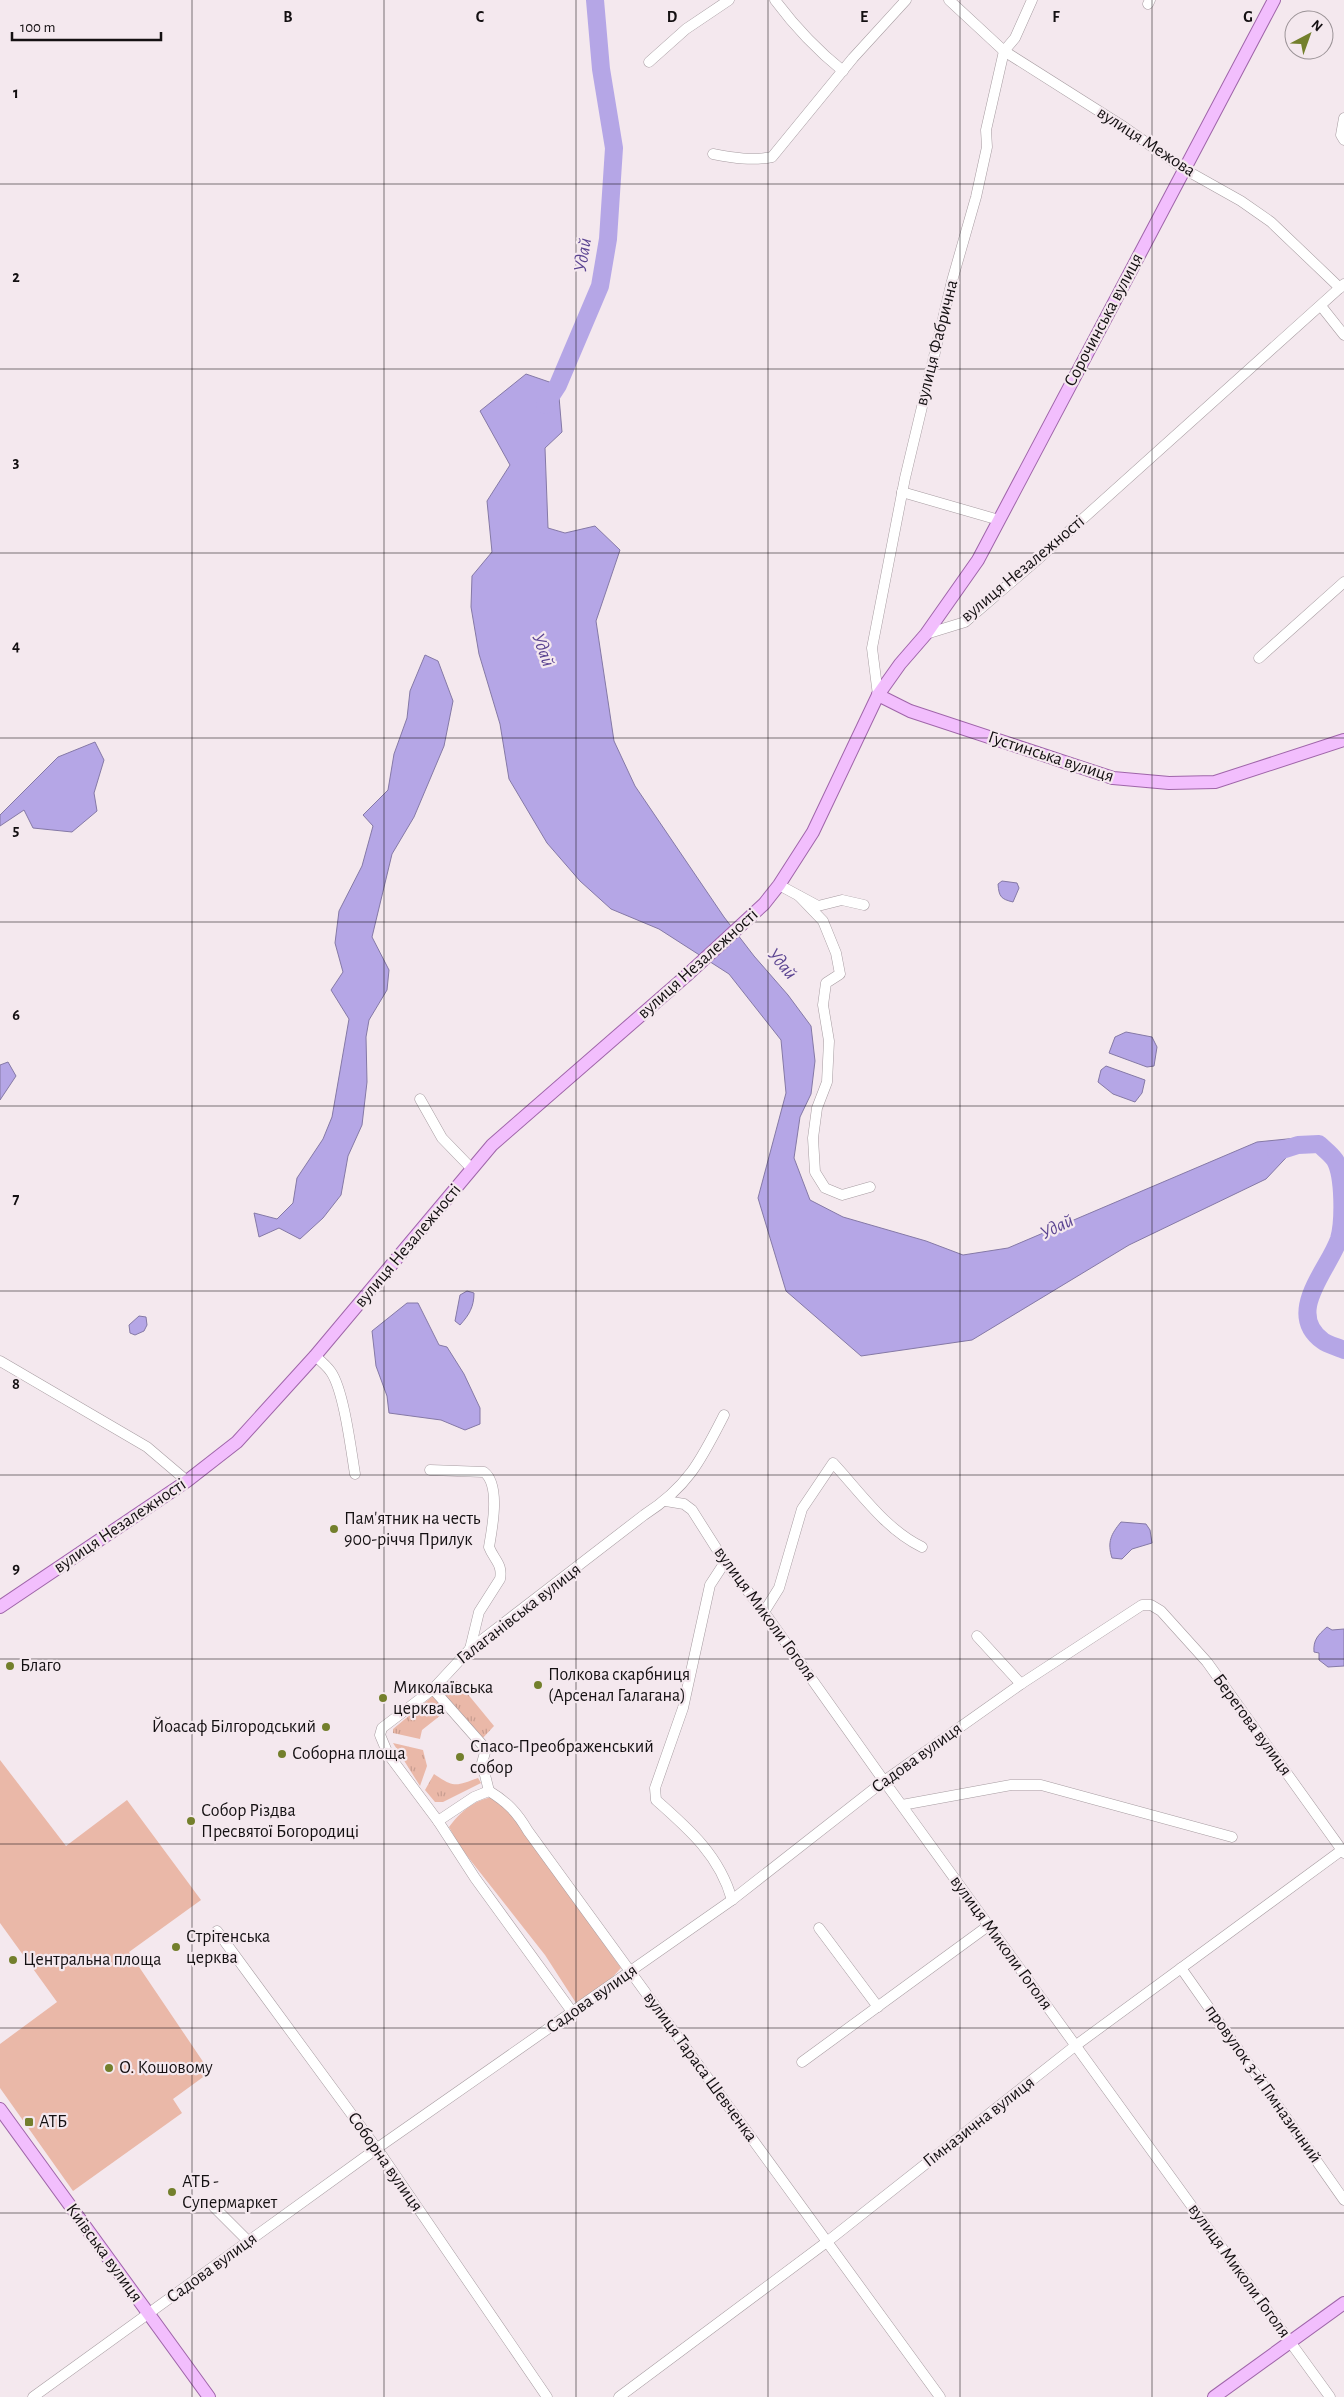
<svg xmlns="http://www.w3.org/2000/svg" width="1344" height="2397" font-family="'Alegreya Sans',sans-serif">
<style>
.grass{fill:url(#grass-tufts)}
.park{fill:#eab8a8}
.water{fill:#b5a6e6;stroke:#8579a6}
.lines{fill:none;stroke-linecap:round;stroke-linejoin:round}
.river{stroke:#b5a6e6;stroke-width:18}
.minor-casing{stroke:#a79ca1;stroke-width:11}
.major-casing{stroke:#9f65a9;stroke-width:14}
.minor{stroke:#fff;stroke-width:10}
.major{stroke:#f2befd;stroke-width:12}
.grid{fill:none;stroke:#141012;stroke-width:1;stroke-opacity:0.55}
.poi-dot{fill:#737f2c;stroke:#f4e8ee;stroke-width:2}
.labels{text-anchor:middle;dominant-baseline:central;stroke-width:4.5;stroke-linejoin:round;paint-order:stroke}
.street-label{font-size:18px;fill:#141012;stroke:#f4e8ee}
.poi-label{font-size:18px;fill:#141012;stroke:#f4e8ee;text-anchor:start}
.water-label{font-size:19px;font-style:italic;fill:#5b4491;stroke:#f4e8ee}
.grid-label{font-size:16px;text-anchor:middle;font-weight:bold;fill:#141012;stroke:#f4e8ee;stroke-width:4.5;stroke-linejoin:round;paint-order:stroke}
</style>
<defs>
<pattern id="grass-tufts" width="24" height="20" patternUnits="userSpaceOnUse" patternTransform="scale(1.25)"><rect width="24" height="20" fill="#eab8a8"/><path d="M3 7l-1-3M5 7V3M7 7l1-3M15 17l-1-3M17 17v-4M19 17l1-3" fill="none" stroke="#c89d90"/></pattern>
</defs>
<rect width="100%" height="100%" fill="#f4e8ee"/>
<!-- grass -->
<g class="grass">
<path d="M457 1681 494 1726 481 1740 442 1692Z"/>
<path d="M434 1695 446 1711 422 1730 420 1739 393 1733V1729Z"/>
<path d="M393 1743 423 1750 427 1766 420 1786Z"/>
<path d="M434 1774C454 1788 456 1786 478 1778L481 1783 443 1802H435L425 1790Z"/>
</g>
<!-- park -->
<g class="park">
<path d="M0 1760 66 1846 127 1800 201 1900 129 1952 210 2072 173 2099 182 2113 73 2191 0 2088V2044L57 2002 0 1923Z"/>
<path d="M494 1797 503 1803 621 1968 608 1982 576 2003 545 1955 460 1847 449 1827C460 1812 475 1799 494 1797Z"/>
</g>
<!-- water -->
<g class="water">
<path d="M526 374 558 385 562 432 545 448 548 528 565 533 595 526 620 550 596 621 614 741 635 786 724 917 754 956 788 995 811 1026 815 1061 811 1094 800 1117 794 1158 810 1200 843 1217 926 1241 963 1255 1008 1248 1257 1142 1297 1138 1298 1145 1266 1179 1129 1245 972 1340 861 1356 786 1291 758 1198 786 1093 781 1040 729 974 659 929 611 909 580 881 547 843 509 779 500 724 479 654 471 607 472 576 492 552 487 501 510 465 480 411Z"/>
<path d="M425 655 438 661 453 701 444 746 414 817 392 854 372 937 389 970 387 990 369 1020 366 1037 367 1082 362 1125 348 1156 341 1195 323 1218 300 1239 279 1228 259 1237 254 1213 277 1219 293 1203 297 1178 323 1139 332 1117 349 1019 331 990 343 972 335 943 339 911 362 866 373 826 363 815 388 790 394 754 407 718 410 691Z"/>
<path d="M95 742 104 760 94 793 97 811 72 832 33 828 24 810 0 826V815L58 757Z"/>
<path d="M1002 881 1017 883 1019 888 1013 902C1001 899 999 897 998 884Z"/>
<path d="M1126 1032 1152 1037 1157 1047 1154 1066 1147 1067 1109 1053 1115 1037Z"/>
<path d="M8 1062 16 1076 0 1100V1065Z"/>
<path d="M1106 1066 1145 1080 1142 1093 1135 1102 1113 1094 1098 1082 1101 1070Z"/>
<path d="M467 1291 474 1293C474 1307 469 1315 460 1325L455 1321 460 1295Z"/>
<path d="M407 1303H418L439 1345 447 1347 464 1374 480 1408V1424L465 1430 441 1420 389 1413 387 1396 376 1366 372 1331Z"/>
<path d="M139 1316 146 1317 147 1325 144 1331 135 1335 130 1333 129 1325Z"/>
<path d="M1121 1522 1146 1524 1150 1530 1152 1543 1132 1549 1122 1559 1112 1558C1107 1542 1111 1534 1121 1522Z"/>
<path d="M1327 1627 1332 1630 1344 1629V1666L1328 1667 1319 1660V1653L1314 1652C1313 1640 1318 1635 1327 1627Z"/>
</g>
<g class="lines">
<!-- river -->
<g class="river">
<path d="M545 405 558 385 600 286 608 239 614 148 601 69 595 0"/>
<path d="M1276 1152 1298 1145 1319 1144C1324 1149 1331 1154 1335 1160 1344 1176 1344 1221 1339 1239 1329 1269 1284 1313 1323 1341 1328 1345 1338 1347 1344 1350"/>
</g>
<defs>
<g id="minor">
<path d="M775 0C795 27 817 50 843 71"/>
<path d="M949 0 1004 51 1124 127 1184 169 1241 201 1271 222 1340 288"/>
<path d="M1148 4 1150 0"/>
<path d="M649 62 686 29 729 0"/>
<path d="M1344 118 1341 135 1344 140"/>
<path d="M713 154C734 158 752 161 772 157L853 58 906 0"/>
<path d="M1321 306 1344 335"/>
<path d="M902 492 999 520"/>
<path d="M926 634 965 622 1037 560 1344 284"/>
<path d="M1259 658 1344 582"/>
<path d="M878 695 872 648 905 478 952 281 976 197 987 147 986 130 1004 51 1015 38 1032 0"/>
<path d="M779 885 818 906 842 900 864 905"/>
<path d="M799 896 823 921 836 953 840 974 826 983 823 1005 829 1041 827 1082 817 1108 813 1138 815 1172 825 1188 842 1195 870 1187"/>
<path d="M420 1099 442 1138 472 1169"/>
<path d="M315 1356C321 1361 327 1366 331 1372 344 1391 351 1450 355 1474"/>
<path d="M0 1361 147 1447 187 1481"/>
<path d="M430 1470 484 1472C501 1485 492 1529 489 1547 494 1560 503 1564 500 1579L479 1612 470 1649"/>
<path d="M666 1501 684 1504 692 1510 725 1562 764 1612 884 1781 1330 2397"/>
<path d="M725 1562 710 1585 683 1708 655 1788 656 1800C689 1829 720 1856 732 1900"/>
<path d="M764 1612 779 1588 802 1509 833 1463C860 1492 885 1529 922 1547"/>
<path d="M977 1636 1021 1684"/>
<path d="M433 1689 486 1749 482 1763 489 1791"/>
<path d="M902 1805 1011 1785H1041L1232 1837"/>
<path d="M438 1821 474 1797 489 1791C507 1802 517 1812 528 1831L940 2397"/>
<path d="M819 1928 878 2007"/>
<path d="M217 1931 383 2157 547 2397"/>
<path d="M1181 1968 1344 2200"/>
<path d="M573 2013 475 1878 438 1821 388 1754 380 1735 382 1728 433 1689 470 1649 644 1515C688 1487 701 1460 724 1415"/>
<path d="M802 2062 988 1926"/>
<path d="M214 2207 248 2241"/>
<path d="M33 2397 376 2149 732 1900 884 1781 1021 1684 1142 1605H1151L1161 1611 1207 1662 1344 1853"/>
<path d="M619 2397 828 2241 1075 2046 1342 1850"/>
</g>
<g id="major">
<path d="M878 695 910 711 1113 778 1169 783 1215 782 1344 740"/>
<path d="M0 1607 187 1481 237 1442 315 1356 492 1145 686 976 764 904 779 885 813 832 878 695 900 664 926 634 978 560 1274 0"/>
<path d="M0 2109 209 2397"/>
<path d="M1214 2397 1344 2303"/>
</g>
</defs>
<!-- minor casing -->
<use href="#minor" class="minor-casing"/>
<!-- major casing -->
<use href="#major" class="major-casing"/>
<!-- minor -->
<use href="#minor" class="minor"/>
<!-- major -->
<use href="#major" class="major"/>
</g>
<!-- grid -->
<path class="grid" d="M192 0V2397M384 0V2397M576 0V2397M768 0V2397M960 0V2397M1152 0V2397M0 184H1344M0 369H1344M0 553H1344M0 738H1344M0 922H1344M0 1106H1344M0 1291H1344M0 1475H1344M0 1659H1344M0 1844H1344M0 2028H1344M0 2213H1344"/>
<!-- markers -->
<g class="poi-dot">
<circle cx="334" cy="1529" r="5"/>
<circle cx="10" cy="1666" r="5"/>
<circle cx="538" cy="1685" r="5"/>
<circle cx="383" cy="1698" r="5"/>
<circle cx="326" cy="1727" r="5"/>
<circle cx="282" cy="1754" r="5"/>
<circle cx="460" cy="1757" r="5"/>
<circle cx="191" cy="1821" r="5"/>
<circle cx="176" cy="1947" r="5"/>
<circle cx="13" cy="1960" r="5"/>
<circle cx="109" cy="2068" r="5"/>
<rect x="24" y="2117" width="10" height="10" rx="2.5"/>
<circle cx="172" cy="2192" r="5"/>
</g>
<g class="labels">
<!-- street labels -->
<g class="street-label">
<text transform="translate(1146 142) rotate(33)">вулиця Межова</text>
<text transform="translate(1104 320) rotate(-62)">Сорочинська вулиця</text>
<text transform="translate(937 343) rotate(-76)">вулиця Фабрична</text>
<text transform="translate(1023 569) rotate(-40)">вулиця Незалежності</text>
<text transform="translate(1051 757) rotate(18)">Густинська вулиця</text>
<text transform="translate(698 964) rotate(-42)">вулиця Незалежності</text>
<text transform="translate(408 1246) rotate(-50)">вулиця Незалежності</text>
<text transform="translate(120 1526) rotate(-34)">вулиця Незалежності</text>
<text transform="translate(519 1614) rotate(-38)">Галаганівська вулиця</text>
<text transform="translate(765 1614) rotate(54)">вулиця Миколи Гоголя</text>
<text transform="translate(1252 1725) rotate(54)">Берегова вулиця</text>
<text transform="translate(917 1758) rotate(-36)">Садова вулиця</text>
<text transform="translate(1001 1943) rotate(54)">вулиця Миколи Гоголя</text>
<text transform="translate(592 1999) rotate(-35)">Садова вулиця</text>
<text transform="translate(700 2067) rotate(54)">вулиця Тараса Шевченка</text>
<text transform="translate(1263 2084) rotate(55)">провулок 3-й Гімназичний</text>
<text transform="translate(979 2122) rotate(-38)">Гімназична вулиця</text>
<text transform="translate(385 2162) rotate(55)">Соборна вулиця</text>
<text transform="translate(104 2253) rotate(54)">Київська вулиця</text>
<text transform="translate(212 2268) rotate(-36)">Садова вулиця</text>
<text transform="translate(1239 2271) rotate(54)">вулиця Миколи Гоголя</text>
</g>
<!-- poi labels -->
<g class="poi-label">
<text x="344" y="1519">Пам'ятник на честь<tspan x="344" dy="21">900-річчя Прилук</tspan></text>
<text x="20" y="1666">Благо</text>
<text x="548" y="1675">Полкова скарбниця<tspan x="548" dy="21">(Арсенал Галагана)</tspan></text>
<text x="393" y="1688">Миколаївська<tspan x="393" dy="21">церква</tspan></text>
<text x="316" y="1727" text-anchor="end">Йоасаф Білгородський</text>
<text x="470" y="1747">Спасо-Преображенський<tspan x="470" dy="21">собор</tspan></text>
<text x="292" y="1754">Соборна площа</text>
<text x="201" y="1811">Собор Різдва<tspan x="201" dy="21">Пресвятої Богородиці</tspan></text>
<text x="186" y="1937">Стрітенська<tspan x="186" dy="21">церква</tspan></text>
<text x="23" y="1960">Центральна площа</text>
<text x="119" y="2068">О. Кошовому</text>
<text x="39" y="2122">АТБ</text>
<text x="182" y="2182">АТБ -<tspan x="182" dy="21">Супермаркет</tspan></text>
</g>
<!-- water labels -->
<g class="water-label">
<text transform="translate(583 255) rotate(-81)">Удай</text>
<text transform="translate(543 650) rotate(70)">Удай</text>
<text transform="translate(782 964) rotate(49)">Удай</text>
<text transform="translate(1057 1227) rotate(-26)">Удай</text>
</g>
</g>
<g class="grid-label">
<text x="288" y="22">B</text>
<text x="480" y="22">C</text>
<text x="672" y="22">D</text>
<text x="864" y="22">E</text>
<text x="1056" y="22">F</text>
<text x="1248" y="22">G</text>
<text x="16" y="98">1</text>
<text x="16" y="282">2</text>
<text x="16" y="467">3</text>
<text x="16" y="651">4</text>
<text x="16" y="835">5</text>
<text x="16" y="1020">6</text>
<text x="16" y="1204">7</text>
<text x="16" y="1389">8</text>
<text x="16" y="1573">9</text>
</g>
<!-- north arrow -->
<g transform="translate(1309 35) rotate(41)"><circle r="24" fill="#f4e8ee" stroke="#9a9296"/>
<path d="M0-4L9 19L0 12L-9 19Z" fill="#737f2c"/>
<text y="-8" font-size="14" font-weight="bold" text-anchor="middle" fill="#141012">N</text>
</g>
<!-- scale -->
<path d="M12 32v8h149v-8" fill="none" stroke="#141012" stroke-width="2.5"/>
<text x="20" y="32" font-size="15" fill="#141012" stroke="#f4e8ee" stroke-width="4" paint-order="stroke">100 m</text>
</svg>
